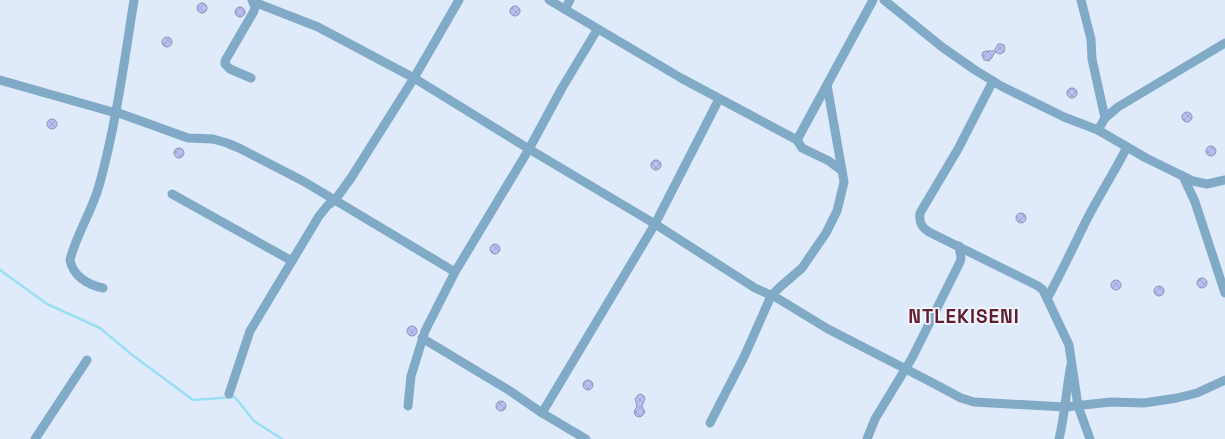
<svg xmlns="http://www.w3.org/2000/svg" width="1225" height="439" font-family="'Space Grotesk',sans-serif">
<style>
.lines{fill:none;stroke-linecap:round;stroke-linejoin:round}
.stream{stroke:#9adff2;stroke-width:2.5}
.building{fill:url(#building-cross-hatch);stroke:#9295b2}
.minor{stroke:#81aac6;stroke-width:9}
.labels{text-anchor:middle;dominant-baseline:central;stroke-width:3.5;stroke-linejoin:round;paint-order:stroke}
.district-label{font-size:19px;font-weight:bold;letter-spacing:1px;fill:#621e34;stroke:#f3f7fc}
</style>
<defs>
<pattern id="building-cross-hatch" width="8" height="8" patternUnits="userSpaceOnUse"><rect width="8" height="8" fill="#babff3"/><path d="M0 0l8 8M0 8l8-8" fill="none" stroke="#9fa3d0"/></pattern>
</defs>
<rect width="100%" height="100%" fill="#dfeafb"/>
<g class="lines">
<!-- stream -->
<path class="stream" d="M0 270 47 304 100 328 131 354 193 400 235 397 254 421 282 439"/>
</g>
<!-- building -->
<g class="building">
<circle cx="202" cy="8" r="5"/>
<circle cx="515" cy="11" r="5"/>
<circle cx="240" cy="12" r="5"/>
<circle cx="167" cy="42" r="5"/>
<path d="M998 44H1001L1004 45 1005 48 1004 52 1000 54 995 52 991 59 989 61 984 60 982 55 983 52 986 51H994Z"/>
<circle cx="1072" cy="93" r="5"/>
<circle cx="1187" cy="117" r="5"/>
<circle cx="52" cy="124" r="5"/>
<circle cx="1211" cy="151" r="5"/>
<circle cx="179" cy="153" r="5"/>
<circle cx="656" cy="165" r="5"/>
<circle cx="1021" cy="218" r="5"/>
<circle cx="495" cy="249" r="5"/>
<circle cx="1202" cy="283" r="5"/>
<circle cx="1116" cy="285" r="5"/>
<circle cx="1159" cy="291" r="5"/>
<circle cx="412" cy="331" r="5"/>
<circle cx="588" cy="385" r="5"/>
<path d="M641 394 644 396 645 399 642 406 645 412 642 416 639 417 636 416 634 413 635 410 637 406 635 399 638 395Z"/>
<circle cx="501" cy="406" r="5"/>
</g>
<g class="lines">
<!-- minor -->
<g class="minor">
<path d="M549 0 681 78 797 140 802 148 829 161 842 171"/>
<path d="M884 0 942 47 975 70 1001 86 1064 117 1098 130 1146 158 1193 181 1207 184 1225 180"/>
<path d="M1081 0 1091 39 1092 59 1105 118"/>
<path d="M254 2 318 27 414 78 529 149 655 224 755 288 777 298 828 329 931 382 961 398 974 402 1065 407 1111 402 1144 403 1177 398 1197 393 1225 380"/>
<path d="M565 9 570 0"/>
<path d="M251 78 230 69 225 64V61L254 11 255 7 252 0"/>
<path d="M0 80 116 113"/>
<path d="M993 81 958 149 920 213C919 222 921 227 929 232L1038 286 1043 290 1069 345 1078 406 1090 439"/>
<path d="M116 112 188 138 213 139 227 143 239 148 303 181 455 272"/>
<path d="M1098 130 1105 118 1118 107 1225 43"/>
<path d="M797 140 873 0"/>
<path d="M1183 176 1195 202 1225 293"/>
<path d="M172 194 292 261"/>
<path d="M103 288C88 285 73 276 70 260 76 235 92 211 99 186 116 125 124 63 134 0"/>
<path d="M1048 297C1061 273 1073 248 1085 223 1098 197 1114 173 1127 147"/>
<path d="M422 338 510 391 542 413 586 439"/>
<path d="M229 394 250 331 319 216 328 205 335 200 351 178 414 78 459 0"/>
<path d="M408 406 411 376 425 331 455 272 529 149 562 88 597 30"/>
<path d="M542 413 655 224 719 99"/>
<path d="M710 423 744 357 771 296 780 287 802 268 826 233 837 211 844 182 827 85"/>
<path d="M35 439 87 360"/>
<path d="M867 439 875 419 912 358 960 262 961 258 959 246"/>
<path d="M1059 439C1065 415 1066 390 1071 365"/>
</g>
</g>
<g class="labels">
<!-- district labels -->
<g class="district-label">
<text x="964" y="316">NTLEKISENI</text>
</g>
</g>
</svg>
